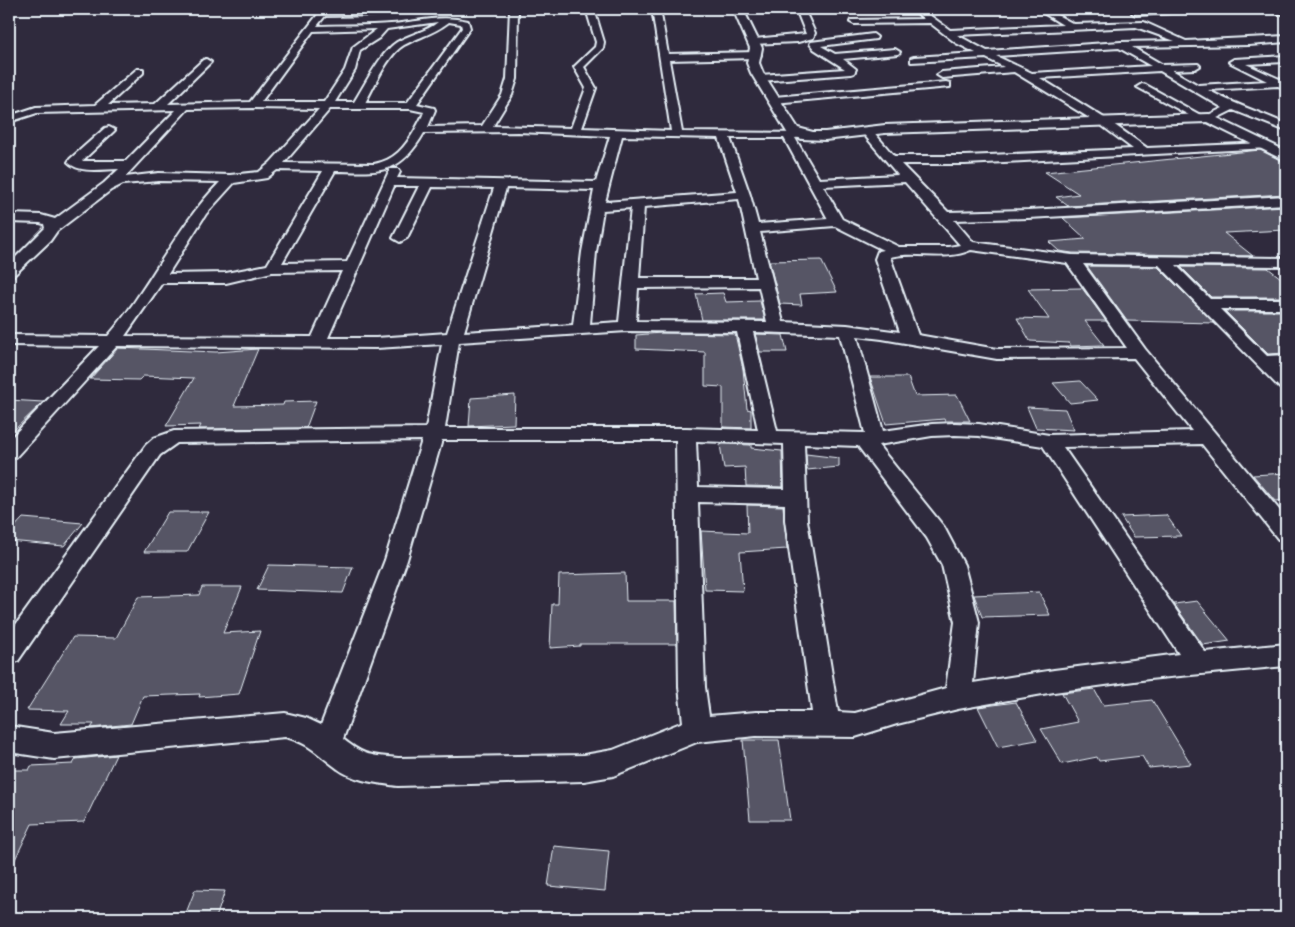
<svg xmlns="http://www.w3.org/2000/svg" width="1295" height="927" font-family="Itim,sans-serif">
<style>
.building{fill:#575565;stroke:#e8f1f8}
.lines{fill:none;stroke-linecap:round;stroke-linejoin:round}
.service-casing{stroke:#e8f1f8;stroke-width:4}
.minor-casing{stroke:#e8f1f8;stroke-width:4}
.tertiary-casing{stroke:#e8f1f8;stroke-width:4}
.service{fill:#2f2a3d;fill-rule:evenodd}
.minor{fill:#2f2a3d;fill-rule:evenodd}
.tertiary{fill:#2f2a3d;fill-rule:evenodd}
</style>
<rect width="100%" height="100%" fill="#2f2a3d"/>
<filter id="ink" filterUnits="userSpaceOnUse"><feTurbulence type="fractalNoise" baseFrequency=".02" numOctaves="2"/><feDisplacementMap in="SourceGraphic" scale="10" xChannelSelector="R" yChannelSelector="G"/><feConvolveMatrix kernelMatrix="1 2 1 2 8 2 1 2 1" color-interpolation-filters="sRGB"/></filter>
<g filter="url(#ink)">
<!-- building -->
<g class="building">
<path d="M1260 150 1286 163V194L1068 206 1056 197 1079 194 1045 172Z"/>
<path d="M1286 206V230L1224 233 1253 256 1072 253 1059 251 1049 242 1086 239 1063 218Z"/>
<path d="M821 260 837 292 800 294 802 305 780 304 769 261Z"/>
<path d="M1087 266 1158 267 1214 323 1127 321Z"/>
<path d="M1181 267 1268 268 1286 282V297H1211Z"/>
<path d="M1082 288 1106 321H1085L1104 345 1071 346 1069 343 1030 341 1017 318 1049 319 1028 289Z"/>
<path d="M723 293 726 302 760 301 765 320H702L696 294Z"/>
<path d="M1225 311H1286V353L1268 354Z"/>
<path d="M661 333 735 334 743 369 747 409 751 410V428L723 427V387L705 386V352L636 349V335Z"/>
<path d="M755 334 783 335 787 352H760Z"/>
<path d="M118 348 216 352 258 349 234 406 283 405 284 402 316 401 306 428 199 429 201 425 166 426 194 378 143 376 139 380 90 379Z"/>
<path d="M870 377H908L915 396 957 395 970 421H945L944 419 886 424Z"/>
<path d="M1080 381 1098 400 1070 403 1053 383Z"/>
<path d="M515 395 514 424 469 426 471 398Z"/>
<path d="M9 400 43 402 9 435Z"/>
<path d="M1027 407 1065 409 1074 430 1036 428Z"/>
<path d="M723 444 751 445V448L782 451 783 487 746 486 745 467 724 468 720 445Z"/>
<path d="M806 454 839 458V467L807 470Z"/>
<path d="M1286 473V500L1275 501 1253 475Z"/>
<path d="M747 505 783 506 787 549 740 552 743 591 705 590 701 531 748 533Z"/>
<path d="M168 512H209L187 552H144Z"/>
<path d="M1166 515 1181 536 1134 537 1121 517Z"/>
<path d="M23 518 83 523 64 546 9 541V533Z"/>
<path d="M269 565 353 567 343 593 257 590Z"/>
<path d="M625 573 626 601H676L677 644H580V646L550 648 552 604H558L559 575Z"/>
<path d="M202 587H242L223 633 260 631 239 694 199 697 200 694 143 696 131 724 91 728 94 724H61L69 711 27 710 73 637 116 638 138 597 199 595Z"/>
<path d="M1039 592 1050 615 982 617 974 595Z"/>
<path d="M1197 601 1230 641 1203 645 1174 604Z"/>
<path d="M1094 689 1103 705 1152 700 1191 764 1149 768 1142 756 1099 761 1097 757 1062 764 1041 729 1078 722 1062 693Z"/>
<path d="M1016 702 1037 740 998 747 978 707Z"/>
<path d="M743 740H779L790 820H750Z"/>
<path d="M116 755 84 822 32 824 9 872V770H29L31 766 73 764 76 759Z"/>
<path d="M554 846 609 851 605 891 548 886Z"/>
<path d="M195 890 225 891 216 918H184Z"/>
</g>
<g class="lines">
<defs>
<path id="service" d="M131 9H156L159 10 157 11Z"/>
<g id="minor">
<path d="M322 9H330L328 11H378L382 13 378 15 325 16 317 26C342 25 367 26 391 24 418 22 441 14 468 21L470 28 417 104 434 108 435 110 428 127 482 126 502 95 507 79 510 9H518L517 79 512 95 493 126 571 128 586 88 574 67 595 47 596 42 586 9H594L604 42 603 48 584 67 596 88 582 128 671 131 652 9H660L668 54 756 52 761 55 756 58 669 60 682 132 805 133 807 135 805 137 795 138 819 179 898 175 861 131 867 128 871 129 894 156H965L1133 149 1101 125 1014 72 942 78 937 75 942 72 1004 67 986 58 911 62V58L914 57 976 53 956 43 930 23 854 24 850 22 851 20 924 19 912 9H921L950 30 1063 25 1037 9H1046L1074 24 1144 22 1186 41 1286 36V42L1249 45 1132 47 1163 65 1198 64 1200 66 1195 69 1172 70 1198 85 1267 81 1229 62 1234 59 1286 56V62L1246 64 1286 82V89L1278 86 1208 90C1233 104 1260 112 1286 124V131L1233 110 1213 120 1204 119 1200 121 1137 87 1142 84 1146 85 1204 117 1223 108 1160 71 1040 78 1109 121 1147 148 1265 143 1269 144 1271 146 1269 148 965 164H901L948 212 1028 210 1286 196V204L1028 218 954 220 973 242 1072 255 1286 258V266L1176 265 1210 299H1286V309H1220L1267 356 1286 355V365L1278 366 1286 374V389L1280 388 1159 265 1083 264 1145 349 1286 518V541L1278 539 1202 444 1063 447 1205 652 1286 644V666L1149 679 1054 692 958 709 897 724 855 737 756 736 697 742 613 776 584 781 398 786C378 783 354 781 338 769 318 755 310 743 285 737L54 759 9 752V726L54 733 285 713 306 718 321 725 385 560 422 440 177 443 160 455 18 661 9 664V634L146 445 154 438 174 431 426 428 442 344 376 348 117 346 16 457 9 459V440L99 346 9 345V335L108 336C150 288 175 228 220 182L159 181 123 184 111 190 57 231 50 241 14 275 9 276V264L45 228 44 224 40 223 9 222V214L41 215 55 219 104 183 119 169C104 169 79 174 68 162L70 159 105 128 109 127 115 130 113 132 82 161H126L176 110 37 113 9 122V116L36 107 95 105 137 69H143V73L108 105 155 104 203 60 206 59 211 62 209 64 168 104 250 102ZM438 22C426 32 410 34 397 42 380 53 365 85 354 102H335L355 70 360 50 379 38 387 29ZM449 22 461 24 462 28 407 103H365C374 87 388 54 404 45 421 36 432 35 449 22ZM1136 27 1175 41 1121 42 987 51 957 35ZM377 29 353 47 345 70 324 102H261L313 31ZM1119 48 1151 66 1032 73 996 56ZM253 108 319 109 270 163 259 172 230 175 159 173 125 177 188 109ZM330 109H410L424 112C422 118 418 124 415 130 405 147 395 160 374 164L284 163ZM518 132 610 136 596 182 397 178 400 172 398 169H390L347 262 282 263 335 171C380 172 399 176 424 133ZM622 136 719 138 737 192 605 202ZM730 138H784L828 219 758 224 750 195ZM277 170 323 171 267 265 226 273 168 274 206 214 234 183 267 178ZM905 182 960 245 949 247H899L842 219 823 186ZM394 186H419L393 238 400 242 407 238 432 187 494 188 447 333 376 338H328ZM506 188 594 190 582 252 573 325 464 332ZM739 199 756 278H639L644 207ZM631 208 619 322 590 324 596 252 603 210ZM835 226 883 250 878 251 875 259 900 332 847 325 783 322 760 232ZM971 250 1067 263 1127 348 997 349 918 335 890 257C917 250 944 262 971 250ZM342 271 312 337 125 336 162 283H226L272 272ZM759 287 767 322 636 321 638 288ZM627 331 737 332 758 430 686 428H445L459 342ZM753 332 840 335 865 433 777 431ZM857 336 882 339 997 359 1134 358 1192 431 1049 435 979 424 955 423 932 424 883 431ZM955 435 979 436 1043 446 1179 654 1054 670 973 683 979 622 964 565 944 527 878 445 932 436ZM442 440H676L679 687 683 722 613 750 584 755 398 758C371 755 365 757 343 739L407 560ZM696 441 784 444 785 489 698 487ZM804 444 858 446 927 538 942 565 955 622 946 688 855 713 838 712 807 520ZM698 502 785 504V520L812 712H756L709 716 705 687Z"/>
<path d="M796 9H804L815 33 813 38 798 42 751 44V40L754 39 806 34Z"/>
<path d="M1168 9H1210L1206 11 1136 15 1132 13 1136 11Z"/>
<path d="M1270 9 1286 10V15L1271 11Z"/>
<path d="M873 34 877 37 876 39 821 46 835 54 895 49 900 52 898 54 843 59 856 69 854 73 851 74 760 81 755 78 760 75 845 69 814 49 810 44 811 42Z"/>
<path d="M946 82 950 83V87L774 103 769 100 774 97Z"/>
</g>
<path id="tertiary" d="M733 9H743L762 48 759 63 763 73 798 128 813 132H825L885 125 1209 114 1286 151V161L1207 122 885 133 825 140 802 139 788 134 751 73 747 63 750 48Z"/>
</defs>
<!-- service casing -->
<use href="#service" class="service-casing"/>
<!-- minor casing -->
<use href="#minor" class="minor-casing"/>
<!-- tertiary casing -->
<use href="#tertiary" class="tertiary-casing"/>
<!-- service -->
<use href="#service" class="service"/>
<!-- minor -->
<use href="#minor" class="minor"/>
<!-- tertiary -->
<use href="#tertiary" class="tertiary"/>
</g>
</g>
<!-- margin -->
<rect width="1295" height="927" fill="none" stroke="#2f2a3d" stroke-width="30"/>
<rect x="15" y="15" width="1265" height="897" fill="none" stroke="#e8f1f8" stroke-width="2" filter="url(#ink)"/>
</svg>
